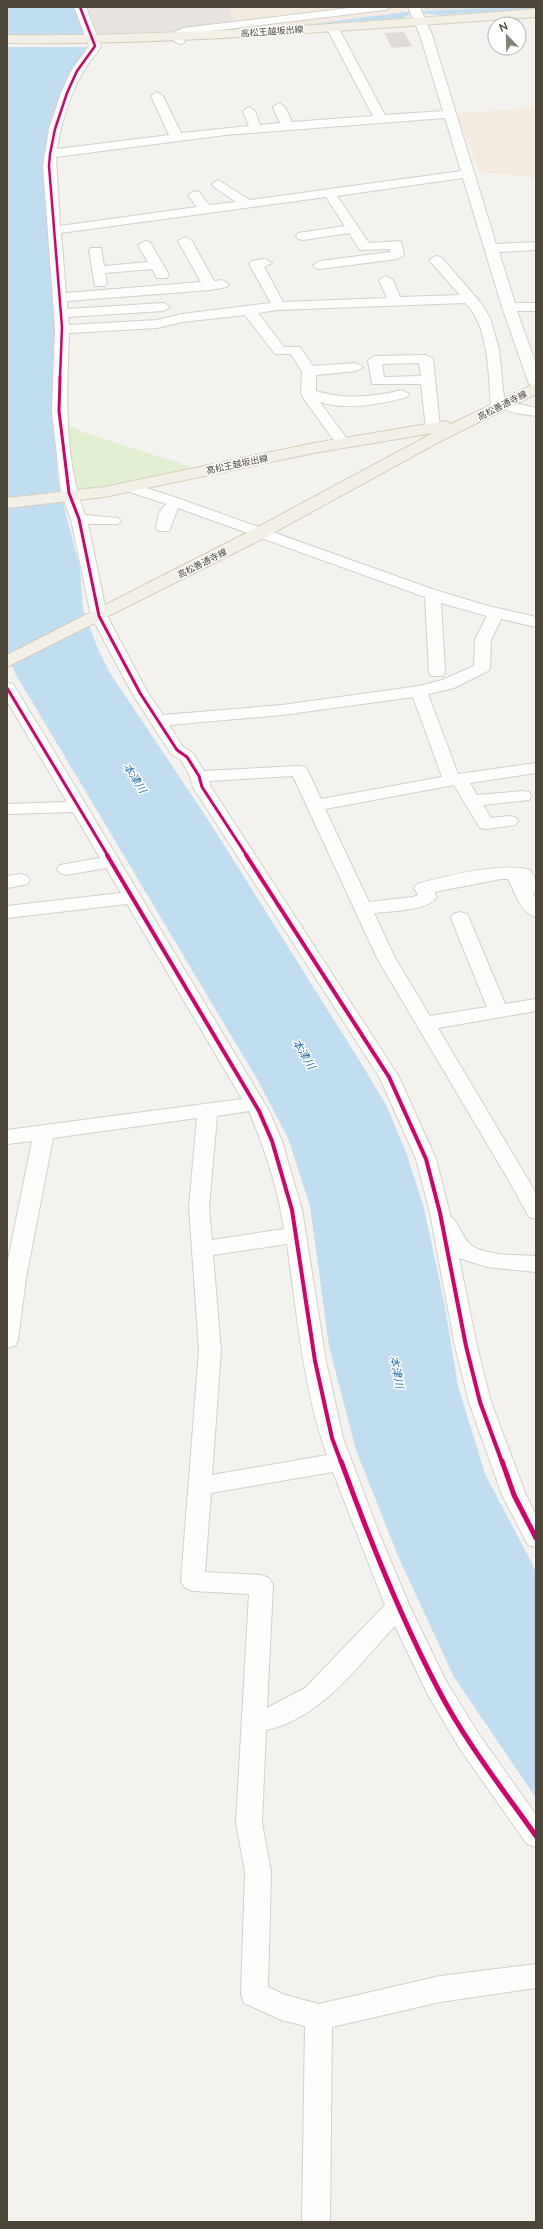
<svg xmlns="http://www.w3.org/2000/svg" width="543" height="2229" font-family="Mulish,'Noto Sans JP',sans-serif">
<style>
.residential{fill:#e7e4dc}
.commercial{fill:#f3ebdf}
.industrial{fill:#e6e2de}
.green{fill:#e1eecf}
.water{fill:#c0ddf1}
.pier{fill:#f4f2ee}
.building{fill:#dedbd6}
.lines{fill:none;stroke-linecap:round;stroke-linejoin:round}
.minor-casing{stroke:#d2d0cb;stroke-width:2}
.major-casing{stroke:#d6cebb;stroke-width:2}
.minor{fill:#fdfdfc;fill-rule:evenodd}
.major{fill:#f2efe6;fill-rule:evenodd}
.cycleway-far3-casing{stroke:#fff;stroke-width:4}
.cycleway-far2-casing{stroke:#fff;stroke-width:5}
.cycleway-far1-casing{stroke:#fff;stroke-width:6}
.cycleway-casing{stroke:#fff;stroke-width:8}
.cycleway-far3{stroke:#d6006c;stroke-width:2.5}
.cycleway-far2{stroke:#d6006c;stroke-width:3}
.cycleway-far1{stroke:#d6006c;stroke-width:4}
.cycleway{stroke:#d6006c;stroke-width:5}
.labels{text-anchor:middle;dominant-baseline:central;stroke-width:3;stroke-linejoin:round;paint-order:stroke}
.far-street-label{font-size:9px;fill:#4b4439;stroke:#fff}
.water-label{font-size:11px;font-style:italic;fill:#2e7ab2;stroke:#fff}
</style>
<rect width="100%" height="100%" fill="#f4f2ee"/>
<!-- residential -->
<path class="residential" d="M423 7H510L425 11Z"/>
<!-- commercial -->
<g class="commercial">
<path d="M229 7H372L235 24Z"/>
<path d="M399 7H404L406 12 301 25 191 33V31Z"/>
<path d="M536 108V178L516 175 480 173 456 113Z"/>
</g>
<!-- industrial -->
<path class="industrial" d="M83 7H229L235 24 142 35 99 36 91 34Z"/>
<!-- green -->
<path class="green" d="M67 424 82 432 198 469 122 486 72 492Z"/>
<!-- water -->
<g class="water">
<path d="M7 7H75L88 48 54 123 56 308 52 399 58 482 80 569 83 609 98 649 110 673 207 818 366 1071 387 1107 406 1152 424 1208 444 1302 458 1386 485 1474 536 1571V1798L454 1677 398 1556 356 1450 329 1346 310 1206 288 1138 257 1079 15 673 7 655Z"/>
<path d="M510 7H536V9L436 15C426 13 412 12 402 18L303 25 406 12Z"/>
</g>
<!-- pier -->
<path class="pier" d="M7 36H87L90 47H7Z"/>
<!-- building -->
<path class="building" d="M404 32 412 46 392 48 384 33Z"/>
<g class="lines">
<defs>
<g id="minor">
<path d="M74 7H86L101 46C96 56 88 62 83 72 70 95 61 123 57 149L169 135 151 96 157 92 163 96 181 133 249 126 243 111 249 107 255 111 260 125 280 123 273 107 279 103 285 107 292 122 373 116 326 27 332 24 338 27 385 115 443 111 420 35 408 7H420L432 35 496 244 536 242V250L499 252 515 303H536V311H517L536 364V388L529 384 502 307 463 178 337 196 369 243 401 241 404 255 397 259 320 269 315 268 313 265 320 261 390 252V249L360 250 349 233 303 240 298 239 296 236 298 233 345 226 326 197 61 233 66 293 201 282 178 241 185 237 192 241 214 281 222 280 229 284 227 287 210 290 67 301V309L163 303 170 307 163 311 68 317 69 325 157 320 182 314 271 303 249 264 251 261 265 259 272 263 264 267 283 302 387 298 379 280 386 276 393 280 400 297 460 295 429 260 436 256 441 257 481 303 490 318 499 349 505 408 498 412 491 408C489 378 489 324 465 303L277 310 258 313 284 347H300L313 366 356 363 363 367 356 371 316 375V391C344 400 374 397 402 390L409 394 407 397C381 404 347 411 320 402L350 443 348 446H338L304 399 301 393 302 372 291 354H275L245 315 182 322 157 328 69 333C67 393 63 458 85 515L118 518 121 521 118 524H88L107 616 148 693 163 715 282 705 419 686 442 680 474 666 475 640 487 616 441 603 445 672 443 676H431L429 672 425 597 178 508 169 531H159L156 528 159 513 166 504 124 490 121 487 124 484H134L180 499 435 590 488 606 536 617V627L501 619 491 640 490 668 488 671 454 688 428 694 458 774 536 763V773L470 783 477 795 523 791 529 792 532 796 529 800 483 805 491 818 509 816 515 817 518 821 515 825 486 829 480 828 454 785 325 809 369 902 413 897 418 895 414 888 417 884C446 876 501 862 530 870 536 878 536 884 536 894L533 893 536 899V917C520 913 515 892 508 879H501L434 892 437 897C428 911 390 911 374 913L395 958 430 1016 487 1007 451 918 453 914 460 912 467 914 469 918 505 1004 536 999V1011L438 1028 536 1193V1219L529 1217 508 1179 377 958 293 776 209 781 211 787 399 1077 436 1159 451 1218 454 1219C459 1227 464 1239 471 1245 484 1256 519 1255 536 1256V1272L487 1267 459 1258 477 1346 491 1402 526 1495 536 1515V1547L528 1545 502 1495 469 1402 455 1346 430 1213 416 1159 380 1078 193 787 190 776 181 760 171 754 132 693 91 616 71 519 61 493 52 411 55 327 43 166 49 129 61 93 71 71 89 46ZM445 118 461 171 250 200 218 180 212 184 214 187 236 202 209 205 199 192 194 191 188 195 197 207 60 226 56 157 225 135ZM413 697 442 777 321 799 308 771 305 767 299 766 204 771 193 753 183 747 169 725 282 715Z"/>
<path d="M357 7H391L385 10 186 34 184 43 180 44 174 41 173 33 183 28Z"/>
<path d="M145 241 150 242 169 275 167 278H157L152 269 105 273 107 283 105 286H95L89 251 91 248H101L104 266 148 262 138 245Z"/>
<path d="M426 355 433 359 440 428 433 432 426 428 421 384H372L368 360 375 356ZM419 363 421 376 384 377 382 364Z"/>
<path d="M520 404 536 408V416C529 414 509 414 506 409L508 406Z"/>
<path d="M7 683 13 684 43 733 269 1111 282 1141 302 1210 326 1361 343 1438 379 1533 410 1607 446 1681 478 1733 536 1815V1847L527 1844 460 1749 428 1695 395 1626C359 1664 321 1719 266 1730L262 1823 271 1872 268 1987 285 1995 319 2004 440 1976 536 1964V1988L440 2002 332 2027 330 2222H302L305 2026 281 2020 244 2003 241 1994 245 1872 236 1823 249 1594 193 1591 185 1588 181 1581 199 1350 189 1207 197 1118 53 1138 26 1278 18 1340 15 1346 7 1348V1265L32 1141 7 1144V1130L242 1099 127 904 7 918V906L121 893 106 868 66 875 60 873 57 869 60 865 100 858 73 812 7 814V804L67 802 7 701ZM249 1111C265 1149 278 1189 284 1229L212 1240 209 1207 217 1116ZM287 1244C297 1313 303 1389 327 1455L212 1475 221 1350 213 1255ZM333 1472 385 1605 305 1688 267 1708 273 1585 269 1578 261 1575 205 1572 211 1493Z"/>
<path d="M21 874 27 876 30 880 27 884 7 888V876Z"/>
</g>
<g id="major">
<path d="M536 9V17C360 29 184 45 7 43V35C184 37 360 22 536 9Z"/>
<path d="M536 383V394L437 443 266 537 7 667V655L254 529 433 433 314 453 104 497 7 508V498L104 487 314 443 445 421 451 424Z"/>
</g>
</defs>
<!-- minor casing -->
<use href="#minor" class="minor-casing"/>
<!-- major casing -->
<use href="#major" class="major-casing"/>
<!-- minor -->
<use href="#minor" class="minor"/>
<!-- major -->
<use href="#major" class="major"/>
<defs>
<path id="cycleway-far3" d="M60 378 62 327 49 166 50 154 55 129 67 93 77 71 95 46 80 7"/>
<g id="cycleway-far2">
<path d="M60 377 59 411 69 493 79 519 99 616 140 693 177 750 187 757 199 776 202 787 247 856"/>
<path d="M7 688 108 856"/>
</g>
<g id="cycleway-far1">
<path d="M107 855 259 1111 272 1141 292 1210 315 1361 332 1438 341 1462"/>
<path d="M246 855 389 1077 426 1159 440 1213 466 1346 480 1402 502 1462"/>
</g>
<g id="cycleway">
<path d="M341 1461C369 1538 399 1614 437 1687 464 1740 502 1788 536 1836"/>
<path d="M502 1461 514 1495 536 1538"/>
</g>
</defs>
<!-- cycleway-far3 casing -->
<use href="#cycleway-far3" class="cycleway-far3-casing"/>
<!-- cycleway-far2 casing -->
<use href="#cycleway-far2" class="cycleway-far2-casing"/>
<!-- cycleway-far1 casing -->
<use href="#cycleway-far1" class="cycleway-far1-casing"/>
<!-- cycleway casing -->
<use href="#cycleway" class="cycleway-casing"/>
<!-- cycleway-far3 -->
<use href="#cycleway-far3" class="cycleway-far3"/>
<!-- cycleway-far2 -->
<use href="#cycleway-far2" class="cycleway-far2"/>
<!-- cycleway-far1 -->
<use href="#cycleway-far1" class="cycleway-far1"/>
<!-- cycleway -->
<use href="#cycleway" class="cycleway"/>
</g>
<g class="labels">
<!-- far-street labels -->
<g class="far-street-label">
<text transform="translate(272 31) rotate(-4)">高松王越坂出線</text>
<text transform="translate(502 405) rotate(-27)">高松善通寺線</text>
<text transform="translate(237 464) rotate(-12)">高松王越坂出線</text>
<text transform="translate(202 563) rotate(-27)">高松善通寺線</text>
</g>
<!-- water labels -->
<g class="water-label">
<text transform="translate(135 778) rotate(58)">本津川</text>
<text transform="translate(304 1054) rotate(59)">本津川</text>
<text transform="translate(397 1372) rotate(79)">本津川</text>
</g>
</g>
<!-- border -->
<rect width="543" height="2229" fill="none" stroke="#4b4439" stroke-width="16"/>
<!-- north arrow -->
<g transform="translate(507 36) rotate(338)"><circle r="19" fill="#ffffff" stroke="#b7b4b0"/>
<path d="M0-3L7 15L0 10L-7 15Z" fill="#868178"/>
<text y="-6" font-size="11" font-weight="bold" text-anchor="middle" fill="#4b4439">N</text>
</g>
</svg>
